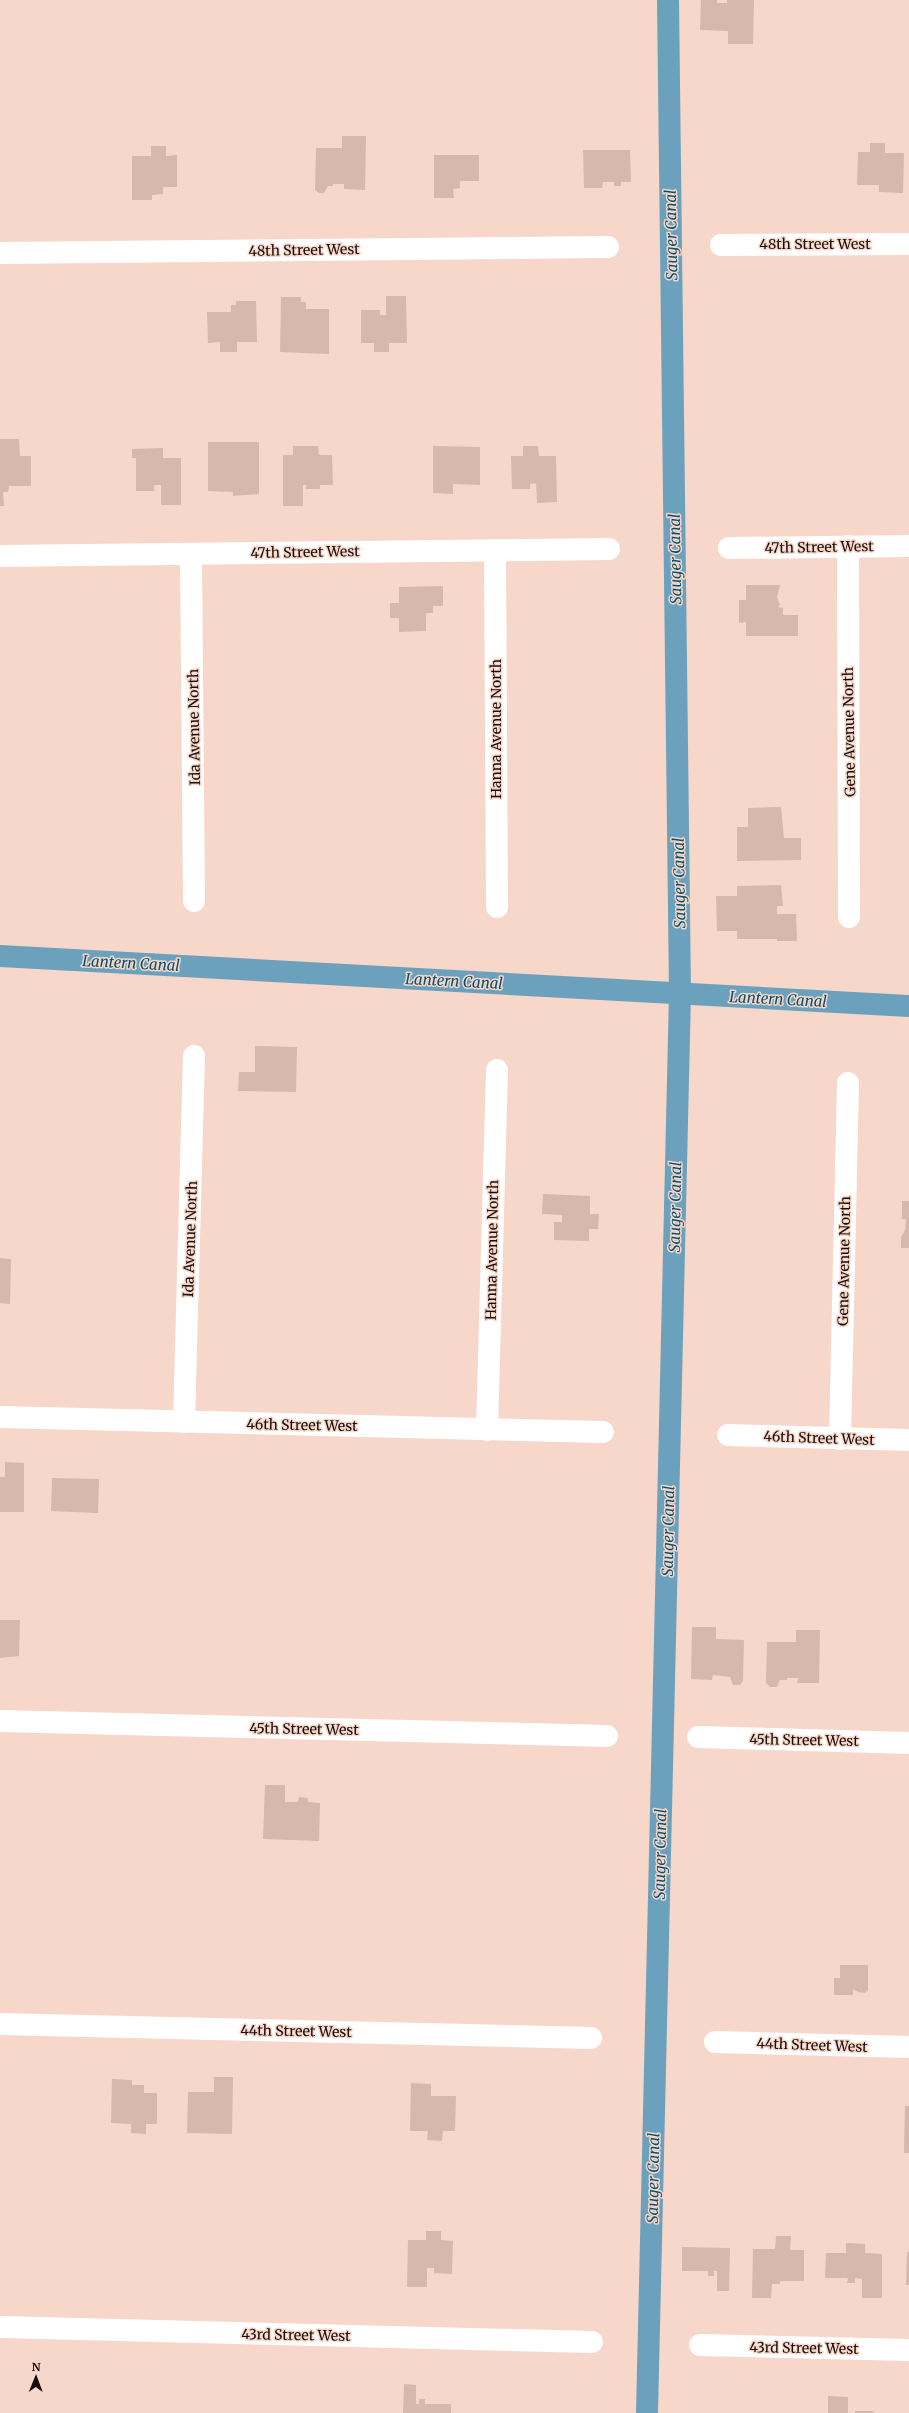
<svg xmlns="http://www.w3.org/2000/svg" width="909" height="2413" font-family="Merriweather,serif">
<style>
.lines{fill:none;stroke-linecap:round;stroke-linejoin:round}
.canal{stroke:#6ca1bd;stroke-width:22}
.building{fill:#d7b8ac}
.minor{stroke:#fff;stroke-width:22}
.labels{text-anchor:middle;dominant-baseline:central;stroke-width:3;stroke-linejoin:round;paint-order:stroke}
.street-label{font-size:14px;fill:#160c08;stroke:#f7d7ca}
.water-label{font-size:15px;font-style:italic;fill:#054f6b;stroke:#f7d7ca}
</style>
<rect width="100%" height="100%" fill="#f7d7ca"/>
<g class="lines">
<!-- canal -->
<g class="canal">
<path d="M0 956 909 1006"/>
<path d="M647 2413 680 993 668 0"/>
</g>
</g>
<!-- building -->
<g class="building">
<path d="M701 0H717V3H727V0H754L753 44H728V31L700 30Z"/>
<path d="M342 136H366L365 190 344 189V184H333V186H328L324 193H319L315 190 316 148H342Z"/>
<path d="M870 143H885V153H904L903 193 879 192V185H857L858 152H870Z"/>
<path d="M151 146H166V156L177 155V187H163V194L152 195V200H132V156H151Z"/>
<path d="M583 150H630L631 182H621V186H614V182H603L602 188H584Z"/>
<path d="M434 155H479V181H460V188L453 189 454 198H434Z"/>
<path d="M386 296H406L407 343H389V352H374V343H361V310H380V315H386Z"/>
<path d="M281 297H301V302H306V309H329V354L280 352Z"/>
<path d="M236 301H256L257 342H237V352H220V342L208 343 207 312H231V305H236Z"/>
<path d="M0 439H19L20 456H31V486H9L8 492H3L4 506H0Z"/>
<path d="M208 442H259V494L233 496V492L208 491Z"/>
<path d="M293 446H318L319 455H332L333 485H320V489H306V485H303V506H283V455H293Z"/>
<path d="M433 446 480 447V485L453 484V494L433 493Z"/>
<path d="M523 446H538L539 456H556L557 502 537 503 536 483 530 484V489H512L511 456H523Z"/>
<path d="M163 448V458H181V505H161V485H154V491H136V458H132V449Z"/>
<path d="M746 585H780L777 597 780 605 778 607 783 608V615H798V636H746V622L739 623V600H746Z"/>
<path d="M443 586V606H433V613H426V631L399 632V618H390V603H399V587Z"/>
<path d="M781 807 784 838H801V860L737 861V827H748V808Z"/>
<path d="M781 885 783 906H777V914H796L797 941H777V939H737V931H717L716 896H737V886Z"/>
<path d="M255 1046 297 1047 296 1092 238 1091 239 1072H255Z"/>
<path d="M543 1194 590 1196V1214H599L598 1229H589V1241L554 1240V1222H562V1215L542 1214Z"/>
<path d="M902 1201H909V1248H901V1237L905 1230 906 1219H902Z"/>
<path d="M0 1258 11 1259 10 1304 0 1303Z"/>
<path d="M5 1462 24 1463V1512H0V1477H5Z"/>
<path d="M52 1478 99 1479 98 1513 51 1511Z"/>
<path d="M0 1620H20L19 1656 0 1658Z"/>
<path d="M692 1627H716V1639L744 1640 743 1681 740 1685H733L730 1677 723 1676 713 1675 712 1680 691 1679Z"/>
<path d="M796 1630H820L819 1683H797L798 1678H787V1680H780L777 1687H770L766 1683 767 1642H796Z"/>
<path d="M265 1785H285V1802H298L299 1797 308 1798V1802L320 1803 319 1841 263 1839Z"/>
<path d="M840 1965H868V1990L865 1993 858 1992 853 1989V1995H834V1978H840Z"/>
<path d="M214 2077H233L232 2134 187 2133 188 2092H214Z"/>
<path d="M112 2079 132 2080V2085H144V2093H157V2124H146V2134L131 2133V2124L111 2123Z"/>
<path d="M411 2083 431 2084V2096H456L455 2131H443L442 2141 427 2140 428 2131H410Z"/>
<path d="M905 2106H909V2153H904Z"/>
<path d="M426 2231H441V2240L453 2241 452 2274 434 2273V2268H427V2287H407L408 2240H426Z"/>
<path d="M776 2236H791L790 2250H804V2281H780V2284H772L771 2298H752L753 2249H775Z"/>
<path d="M846 2243 865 2244V2253L882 2254V2298H862V2279L855 2278V2283H847L848 2278H825L826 2253H846Z"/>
<path d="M682 2247 730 2248 729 2291H717V2271H714V2276H708V2271H682Z"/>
<path d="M907 2252H909V2285H906Z"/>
<path d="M404 2384 416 2385V2404H419V2399H425V2404H451V2413H403Z"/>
<path d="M828 2396 848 2397V2413H828Z"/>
<path d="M855 2411H874L873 2413H855Z"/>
</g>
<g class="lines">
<!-- minor -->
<g class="minor">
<path d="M721 245 909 244"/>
<path d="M0 253 608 247"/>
<path d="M848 546 849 917"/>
<path d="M729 548 909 546"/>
<path d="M495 550 497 907"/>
<path d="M191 554 194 901"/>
<path d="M0 556 609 549"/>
<path d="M0 1417 603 1432"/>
<path d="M184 1422 194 1056"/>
<path d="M487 1430 497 1070"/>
<path d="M728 1435 909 1440"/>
<path d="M840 1439 848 1083"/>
<path d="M0 1721 607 1736"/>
<path d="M698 1737 909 1743"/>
<path d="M0 2024 591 2038"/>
<path d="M715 2042 909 2047"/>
<path d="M0 2327 592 2342"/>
<path d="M700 2345 909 2350"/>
</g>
</g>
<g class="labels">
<!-- street labels -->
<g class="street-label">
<text x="815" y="244">48th Street West</text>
<text transform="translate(304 250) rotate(-1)">48th Street West</text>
<text transform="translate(819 547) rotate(-1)">47th Street West</text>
<text transform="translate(305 552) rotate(-1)">47th Street West</text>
<text transform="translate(194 727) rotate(-91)">Ida Avenue North</text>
<text transform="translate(496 729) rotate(-90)">Hanna Avenue North</text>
<text transform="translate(849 732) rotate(-91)">Gene Avenue North</text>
<text transform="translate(190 1239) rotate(-88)">Ida Avenue North</text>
<text transform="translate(492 1250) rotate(-89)">Hanna Avenue North</text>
<text transform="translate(844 1261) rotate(-89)">Gene Avenue North</text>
<text transform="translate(302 1425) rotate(1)">46th Street West</text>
<text transform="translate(819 1438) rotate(2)">46th Street West</text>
<text transform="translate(304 1729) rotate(1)">45th Street West</text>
<text transform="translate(804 1740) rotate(1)">45th Street West</text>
<text transform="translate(296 2031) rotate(1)">44th Street West</text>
<text transform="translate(812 2045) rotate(2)">44th Street West</text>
<text transform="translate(296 2335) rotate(1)">43rd Street West</text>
<text transform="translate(804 2348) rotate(1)">43rd Street West</text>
</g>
<!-- water labels -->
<g class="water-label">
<text transform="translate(671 235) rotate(-91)">Sauger Canal</text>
<text transform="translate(675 559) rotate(-91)">Sauger Canal</text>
<text transform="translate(679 883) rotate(-91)">Sauger Canal</text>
<text transform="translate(131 963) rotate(3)">Lantern Canal</text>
<text transform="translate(454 981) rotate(3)">Lantern Canal</text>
<text transform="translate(778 999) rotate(3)">Lantern Canal</text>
<text transform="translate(675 1207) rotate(-89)">Sauger Canal</text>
<text transform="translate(668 1531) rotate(-89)">Sauger Canal</text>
<text transform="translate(660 1854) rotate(-89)">Sauger Canal</text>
<text transform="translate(653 2178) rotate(-89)">Sauger Canal</text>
</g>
</g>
<!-- north arrow -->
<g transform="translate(36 2377) rotate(1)" stroke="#f7d7ca" stroke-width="3" paint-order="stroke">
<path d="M0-3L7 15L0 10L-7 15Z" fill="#160c08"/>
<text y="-6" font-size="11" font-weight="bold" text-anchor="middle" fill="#160c08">N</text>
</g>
</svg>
